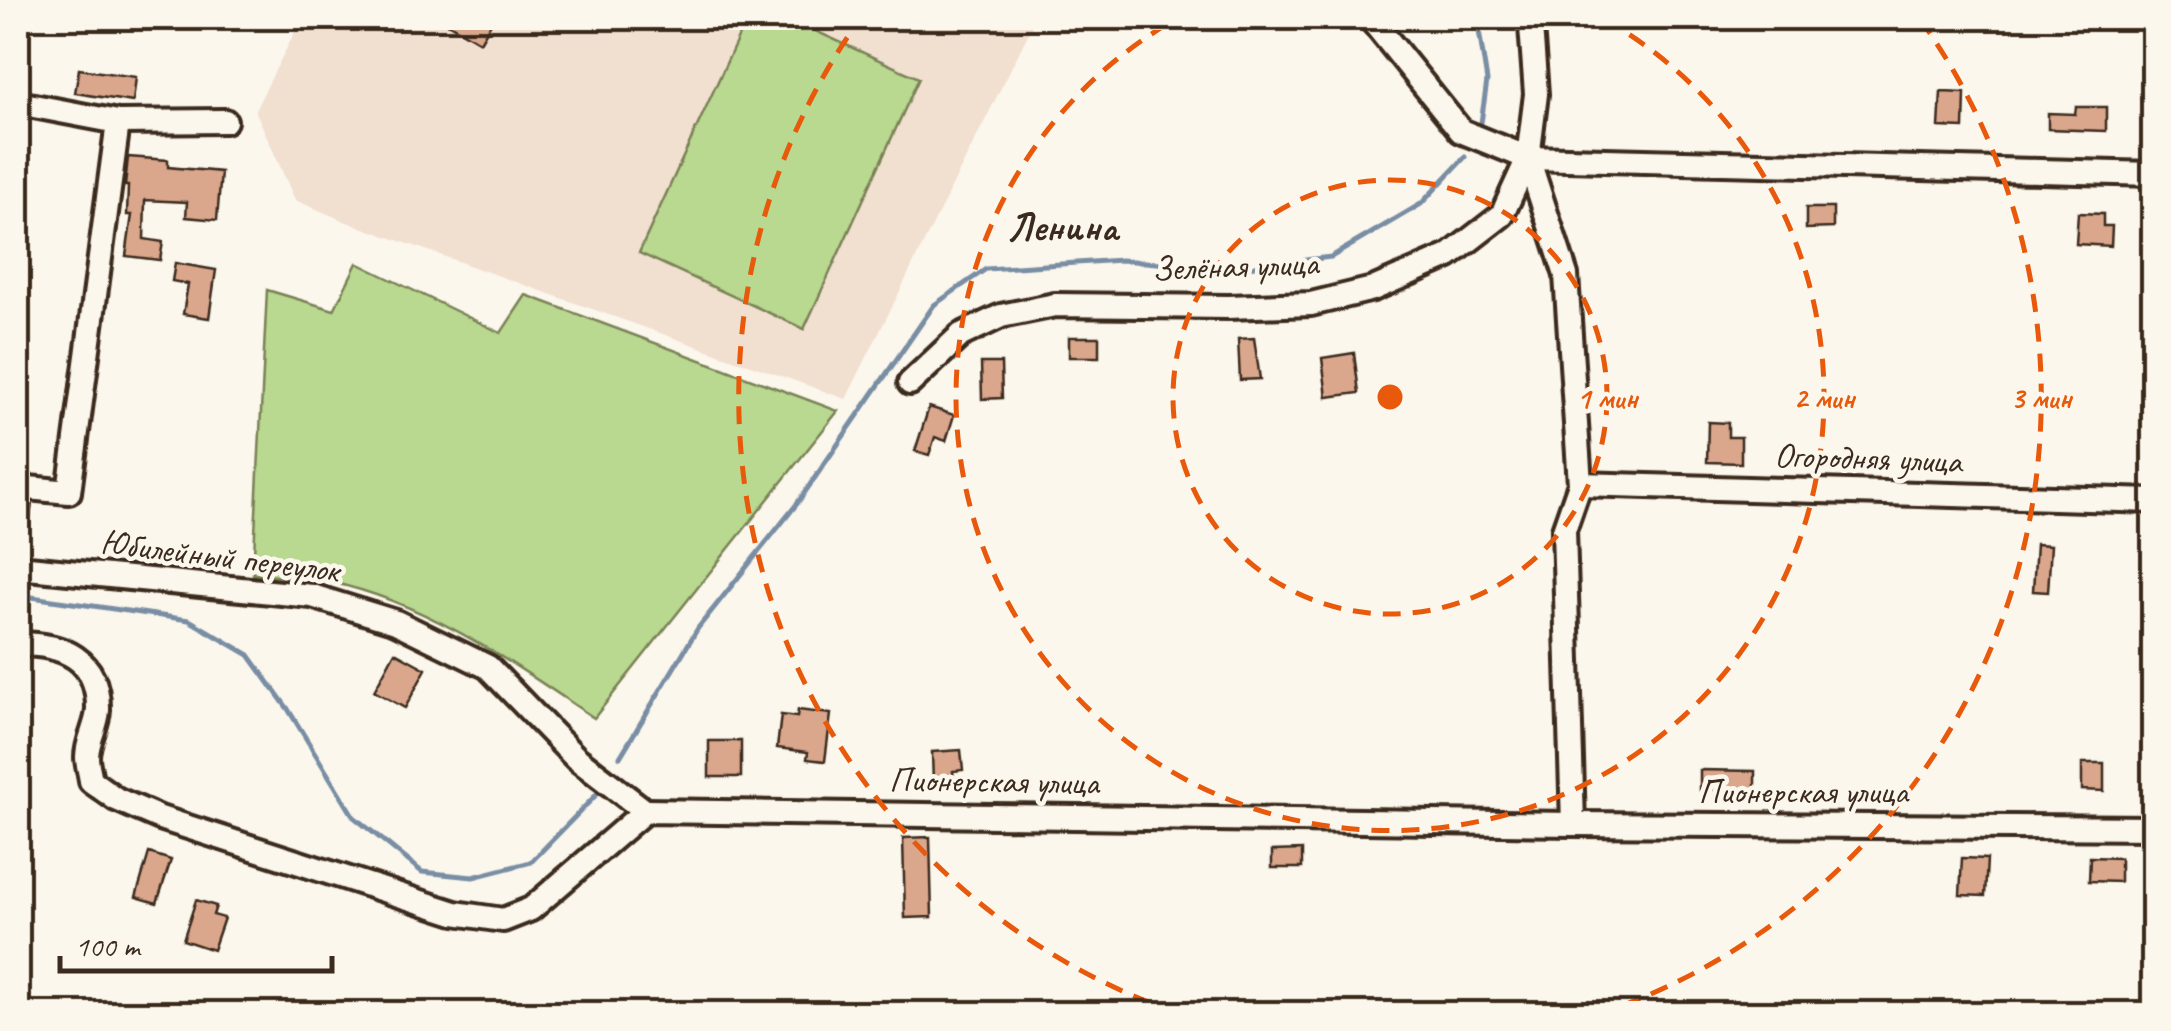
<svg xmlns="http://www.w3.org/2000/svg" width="2171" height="1031" font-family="Caveat,sans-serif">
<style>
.built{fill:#f1dfd0}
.green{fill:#b9d890;stroke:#7a8157;stroke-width:2.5}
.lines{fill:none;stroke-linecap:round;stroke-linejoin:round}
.stream{stroke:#798da4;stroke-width:5}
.building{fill:#daa78d;stroke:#3b2a1e;stroke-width:2.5}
.minor-casing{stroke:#3b2a1e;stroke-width:30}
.minor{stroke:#fbf7ec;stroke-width:22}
.ring{fill:none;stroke:#e8590c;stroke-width:5;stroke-dasharray:18 12}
.labels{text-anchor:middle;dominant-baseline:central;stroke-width:9;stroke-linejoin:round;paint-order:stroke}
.street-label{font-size:35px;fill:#3b2a1e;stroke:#fbf7ec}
.quarter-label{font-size:40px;font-weight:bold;fill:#3b2a1e;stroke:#fbf7ec}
.centre{fill:#e8590c;stroke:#fbf7ec;stroke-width:5}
.ring-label{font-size:30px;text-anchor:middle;font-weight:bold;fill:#e8590c;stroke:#fbf7ec;stroke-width:9;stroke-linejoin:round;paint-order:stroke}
</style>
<rect width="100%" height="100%" fill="#fbf7ec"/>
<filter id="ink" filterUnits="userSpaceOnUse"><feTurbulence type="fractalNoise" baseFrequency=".01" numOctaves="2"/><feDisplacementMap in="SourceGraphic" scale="20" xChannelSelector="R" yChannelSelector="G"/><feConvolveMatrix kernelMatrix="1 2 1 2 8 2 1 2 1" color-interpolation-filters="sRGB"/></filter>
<g filter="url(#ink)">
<!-- built -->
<path class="built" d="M302 18H1036L846 399 347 222 295 200 255 110Z"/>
<!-- green -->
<g class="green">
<path d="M747 18H787L919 78 804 329 639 253Z"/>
<path d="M357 263 501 333 526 295 838 411 594 718C512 663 428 603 330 582 305 577 279 577 253 574L267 290 334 310Z"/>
</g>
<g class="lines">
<!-- stream -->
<g class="stream">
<path d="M1477 18 1487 81 1481 123"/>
<path d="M18 595 189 620 249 655 288 709 354 817 422 872 473 877 531 862 597 794"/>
<path d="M620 757 698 628 796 505 934 305 986 269 1121 260 1229 269 1331 257 1421 204 1465 157"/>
</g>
</g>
<!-- building -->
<g class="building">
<path d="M439 18H494L480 42Z"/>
<path d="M79 69 136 77 133 102 75 93Z"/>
<path d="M1941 92 1965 93 1964 128 1939 127Z"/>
<path d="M2076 107H2106V131L2048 129V113L2075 114Z"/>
<path d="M128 157 168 160V167L221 172 217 220 186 217 187 202 145 200 144 239 163 242 160 260 126 256 132 215H127L128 186H125Z"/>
<path d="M1806 208H1833V228L1806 229Z"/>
<path d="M2078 213 2103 214V226H2112L2111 246 2076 244Z"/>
<path d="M175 263 216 270 209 318 183 314 188 284 172 281Z"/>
<rect x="1069" y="337" width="30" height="20"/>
<path d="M1254 338 1260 379 1240 380 1238 339Z"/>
<path d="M1354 353 1359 393 1327 397 1322 358Z"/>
<path d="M981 363H1001L1002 398 982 399Z"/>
<path d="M929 407 954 415 946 441 935 437 929 455 915 451Z"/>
<path d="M1708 422 1728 423V437H1741V463L1707 462Z"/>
<path d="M18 502 32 503 26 546H18Z"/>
<path d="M2036 544 2051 545 2048 592 2033 591Z"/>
<path d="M395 652 426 669 405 708 374 691Z"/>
<path d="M798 710 831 714 825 761 807 759 808 752 777 748 781 715 797 717Z"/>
<rect x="709" y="741" width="32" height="36"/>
<path d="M961 750 963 770 953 771 954 782 933 783 932 752Z"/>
<path d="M2082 763H2104V791L2082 790Z"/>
<path d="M1700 770 1755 771V789L1700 790Z"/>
<path d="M930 837 932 917 905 918 903 838Z"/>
<path d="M1302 850V868H1272V851Z"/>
<path d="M149 853 171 860 157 903 136 897Z"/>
<path d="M2090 857 2120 858V882L2089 881Z"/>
<path d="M1962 858 1987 859 1985 896 1960 895Z"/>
<path d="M196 900 216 906 213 915 224 918 213 950 183 940Z"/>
</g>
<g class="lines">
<defs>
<g id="minor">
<path d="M1370 18 1461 131 1528 158 2154 174"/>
<path d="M18 103 118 122 225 121"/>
<path d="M1528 158 1566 275 1580 484 1564 530 1573 824"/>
<path d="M910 383 961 335 1001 316 1055 305 1228 307 1311 304 1373 289 1449 256 1502 215 1528 158 1536 94 1531 26 1527 18"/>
<path d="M1580 484 2154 501"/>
<path d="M18 487 69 492 118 122"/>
<path d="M18 567 312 596 396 622 488 667 576 758 645 811"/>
<path d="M18 644C63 644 99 658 98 710 97 726 87 741 87 757 87 764 90 773 91 781L116 799 160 818 455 913 503 920 531 909 645 811 1573 824 2154 828"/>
</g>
</defs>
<!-- minor casing -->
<use href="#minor" class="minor-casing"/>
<!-- minor -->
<use href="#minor" class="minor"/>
</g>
</g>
<!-- distance rings -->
<g class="ring">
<circle cx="1390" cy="397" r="217"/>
<path d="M1604 19A434 434 0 1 1 1176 19"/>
<path d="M1178 1013A651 651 0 0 1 860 19M1920 19A651 651 0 0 1 1602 1013"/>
</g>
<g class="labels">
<!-- street labels -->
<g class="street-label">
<text transform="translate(1235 266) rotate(-2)">Зелёная улица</text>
<text transform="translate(1868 458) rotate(2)">Огородняя улица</text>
<text transform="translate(220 556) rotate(7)">Юбилейный переулок</text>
<text transform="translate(994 781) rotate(1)">Пионерская улица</text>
<text x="1803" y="791">Пионерская улица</text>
</g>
<!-- quarter labels -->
<g class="quarter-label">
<text x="1062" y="227">Ленина</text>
</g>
</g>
<circle cx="1390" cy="397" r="15" class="centre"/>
<g class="ring-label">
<text x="1607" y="408">1 мин</text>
<text x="1824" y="408">2 мин</text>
<text x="2041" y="408">3 мин</text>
</g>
<!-- margin -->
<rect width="2171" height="1031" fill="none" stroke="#fbf7ec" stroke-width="60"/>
<rect x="30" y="30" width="2111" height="971" fill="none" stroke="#3b2a1e" stroke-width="4" filter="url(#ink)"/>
<!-- scale -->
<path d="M60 956v15h272v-15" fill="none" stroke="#3b2a1e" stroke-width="5"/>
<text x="75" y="956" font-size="30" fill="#3b2a1e" stroke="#fbf7ec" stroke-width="8" paint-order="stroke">100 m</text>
</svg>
